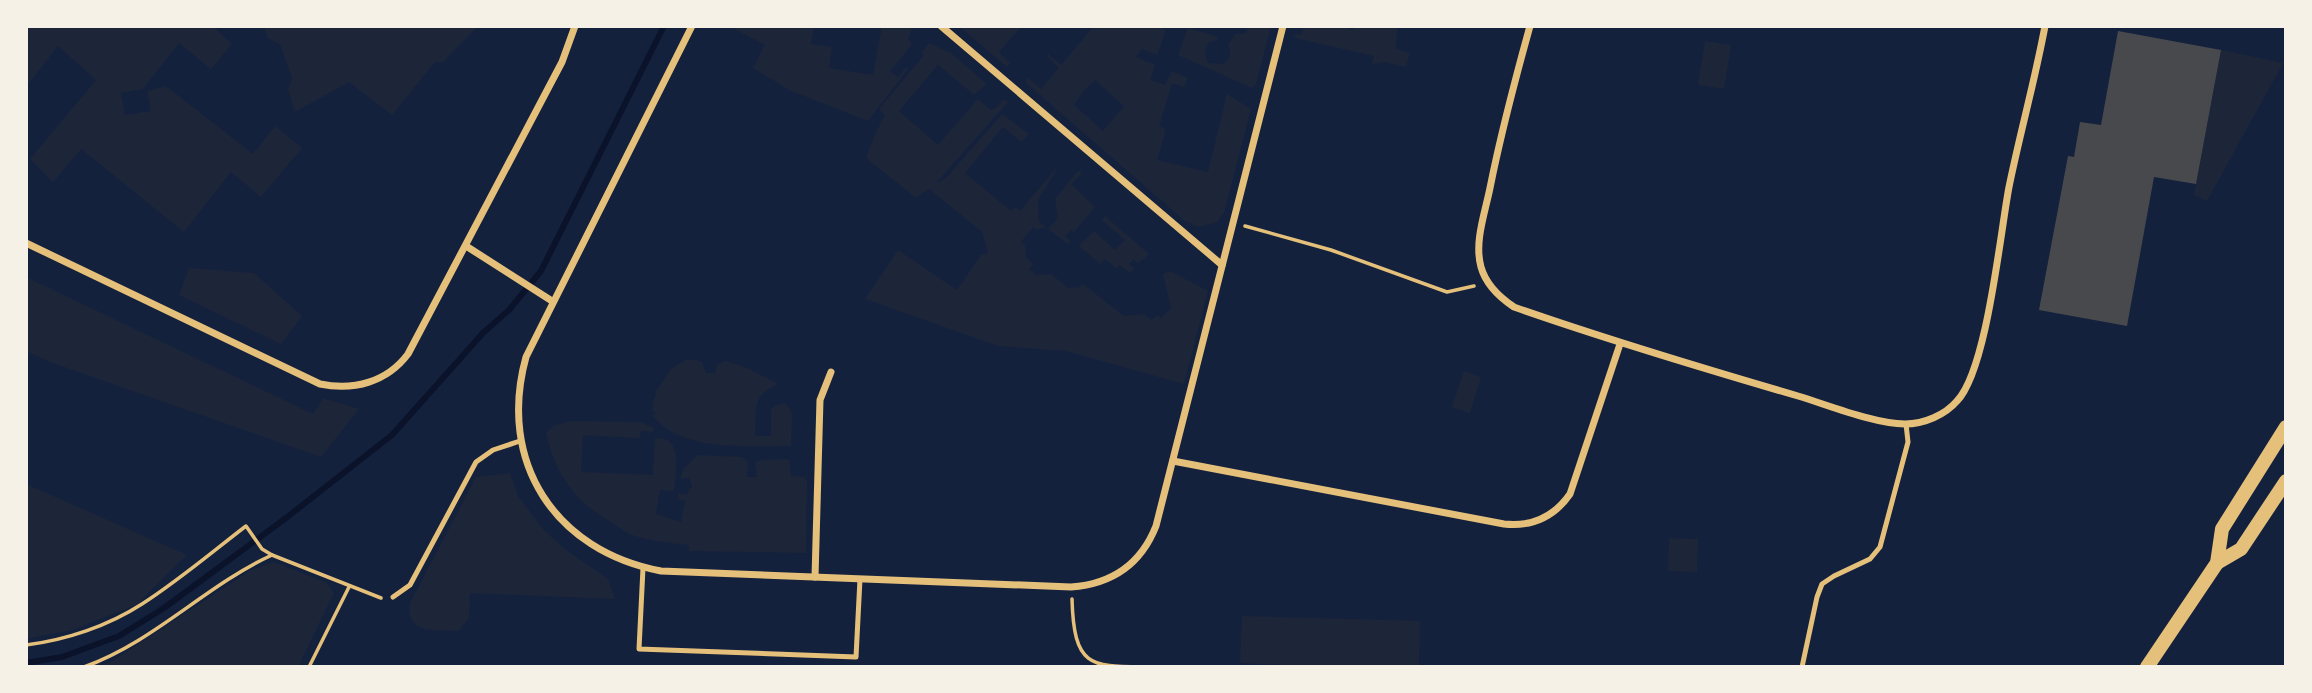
<svg xmlns="http://www.w3.org/2000/svg" width="2312" height="693" font-family="Signika,sans-serif">
<style>
.green{fill:#1d2539;fill-rule:evenodd}
.lines{fill:none;stroke-linecap:round;stroke-linejoin:round}
.stream{stroke:#0b132b;stroke-width:6}
.building{fill:#48494c}
.path{stroke:#e5c07b;stroke-width:3.5}
.service{stroke:#e5c07b;stroke-width:5}
.minor{stroke:#e5c07b;stroke-width:7}
.secondary{stroke:#e5c07b;stroke-width:14}
</style>
<rect width="100%" height="100%" fill="#14213d"/>
<!-- green -->
<g class="green">
<path d="M26 26H213L232 44 211 69 179 43 143 89 121 93 125 115 151 111 147 91 166 86 253 154 275 126 302 148 261 197 231 172 184 232 81 149 53 182 30 159 96 80 58 46 26 87Z"/>
<path d="M264 26H478L443 62H435L392 115 349 82 295 112 288 90 292 78 280 44 268 38Z"/>
<path d="M729 26H814L811 44 832 47 829 68 873 75 882 26H907L912 30 908 38 912 45 890 71 898 77 906 67 908 69 868 121 791 91 753 68 765 45Z"/>
<path d="M959 26H1022L999 52 1010 63 1007 67Z"/>
<path d="M1094 26H1157L1166 30 1157 55 1142 49 1136 57 1155 65 1150 80 1165 85 1172 71 1188 78 1184 87 1172 83 1159 126 1166 129 1157 160 1208 172 1227 94 1251 109 1224 213 1217 222 1198 227 1185 221 1025 82 1028 78 1041 89 1059 68 1047 56 1048 54 1061 65ZM1095 80 1124 106 1103 131 1074 105 1083 91Z"/>
<path d="M1248 26H1271L1256 84 1252 88 1178 55 1188 28 1216 36 1218 40 1210 42C1204 49 1204 54 1208 63L1224 64C1231 57 1231 54 1228 45L1235 34 1246 33Z"/>
<path d="M1303 26H1338L1353 30 1354 26 1369 28 1370 26H1397L1396 49 1410 53 1406 67 1384 62 1372 64 1374 56 1294 38 1296 34 1301 35Z"/>
<path d="M1705 41 1731 45 1724 89 1698 85Z"/>
<path d="M929 43 951 53 987 84 974 95 938 65 899 111 938 145 978 99 991 110 998 107 1003 99 1008 102 936 183 945 179 1002 114 1029 134 1021 142 1003 127 965 173 1011 211 1015 207 1020 211 1062 161 1038 200 1039 222 1046 227 1037 230 1033 227 1021 242 1025 246 1026 257 1034 264 1029 269 1037 275 1051 274 1068 288 1080 287 1083 284 1124 316 1144 314 1151 320 1157 315 1161 318 1171 308 1163 274 1170 271 1208 291 1184 384 1066 351 998 346 865 299 898 250 957 290 981 255 988 253 982 232 929 189 916 198 866 158 873 139 885 115 879 109 924 55 921 53Z"/>
<path d="M2221 50 2283 63 2207 201 2194 195Z"/>
<path d="M1078 171 1082 173 1071 184 1095 207 1074 232 1071 230 1065 236 1071 241 1068 244 1048 229 1058 218 1055 199Z"/>
<path d="M1105 216 1149 254 1138 263 1133 259 1129 264 1134 268 1130 273 1119 265 1116 268 1105 259 1100 264 1079 246 1094 231 1115 250 1125 240 1102 220Z"/>
<path d="M189 268 254 273 302 316 281 344 179 295Z"/>
<path d="M26 277 313 414 323 398 359 409 321 457 50 362 26 351Z"/>
<path d="M686 360H697L702 362 706 373H715L717 365 725 361 745 367 779 384C750 396 757 409 755 436H771V410L774 406 786 403 792 413 791 446C748 446 680 452 652 415H655V411H652L654 399 656 395 655 392 671 369Z"/>
<path d="M1464 371 1481 377 1470 413 1452 407Z"/>
<path d="M572 421 640 422 654 428 653 432 641 431 640 438 583 435 581 472 653 475 655 438C660 439 668 438 671 443 680 455 675 478 674 491L660 490 656 514 681 522 685 501 678 499V494H687L692 486 689 478 680 479 684 468 698 455 742 457 748 462 747 477H757L755 462 762 460 789 459 791 476 803 477 807 480 806 553 689 551V545C671 543 652 541 635 536 626 533 618 527 611 522 575 502 554 472 546 432L556 425Z"/>
<path d="M510 473 518 496 542 528 562 547 608 579 615 599 470 593 469 618 459 631C437 630 405 635 410 603L476 477Z"/>
<path d="M26 484 187 555 136 605 72 630 26 639Z"/>
<path d="M1669 538 1698 539 1697 572 1668 571Z"/>
<path d="M274 562 327 583 334 593 298 667H96L111 662 251 570Z"/>
<path d="M1242 616 1420 621 1419 667H1330L1240 663Z"/>
</g>
<g class="lines">
<!-- stream -->
<path class="stream" d="M26 663 62 657 119 636 164 608 286 518 392 435 483 333 509 310 541 271 664 26"/>
</g>
<!-- building -->
<path class="building" d="M2118 31 2221 50 2196 184 2154 177 2127 326 2039 310 2068 156 2074 157 2080 122 2101 125Z"/>
<g class="lines">
<!-- path -->
<g class="path">
<path d="M1245 226 1331 250 1447 292 1474 286"/>
<path d="M1072 599C1074 672 1093 666 1156 667"/>
<path d="M26 645C66 640 108 626 142 604 178 581 212 552 246 526L262 549 272 555 381 598"/>
<path d="M84 667C154 642 205 586 272 555"/>
<path d="M309 667 349 587"/>
</g>
<!-- service -->
<g class="service">
<path d="M643 568 639 649 856 657 860 579"/>
<path d="M393 597 410 585 476 462 493 450 520 441"/>
<path d="M1802 667 1817 597 1822 584 1834 576 1870 559 1880 547 1908 442 1906 424"/>
</g>
<!-- minor -->
<g class="minor">
<path d="M692 26 526 357C497 462 555 551 661 571L1071 587C1112 584 1141 564 1156 526L1283 26"/>
<path d="M941 26 1222 265"/>
<path d="M1530 26C1515 80 1501 133 1490 188 1485 213 1474 242 1481 267 1486 285 1499 297 1514 307 1608 340 1702 368 1798 396 1828 405 1875 424 1905 424 1924 424 1945 415 1957 401 1987 370 2000 234 2009 187 2020 133 2035 80 2045 26"/>
<path d="M26 243 320 384C354 391 387 382 408 354L562 62 575 26"/>
<path d="M466 246 552 301"/>
<path d="M1173 461 1504 524C1532 527 1554 517 1570 494L1620 344"/>
<path d="M815 577 820 400 831 372"/>
</g>
<!-- secondary -->
<g class="secondary">
<path d="M2217 563 2241 549 2286 481"/>
<path d="M2147 667 2217 563 2222 529 2286 427"/>
</g>
</g>
<!-- border -->
<rect width="2312" height="693" fill="none" stroke="#f6f1e7" stroke-width="56"/>
</svg>
